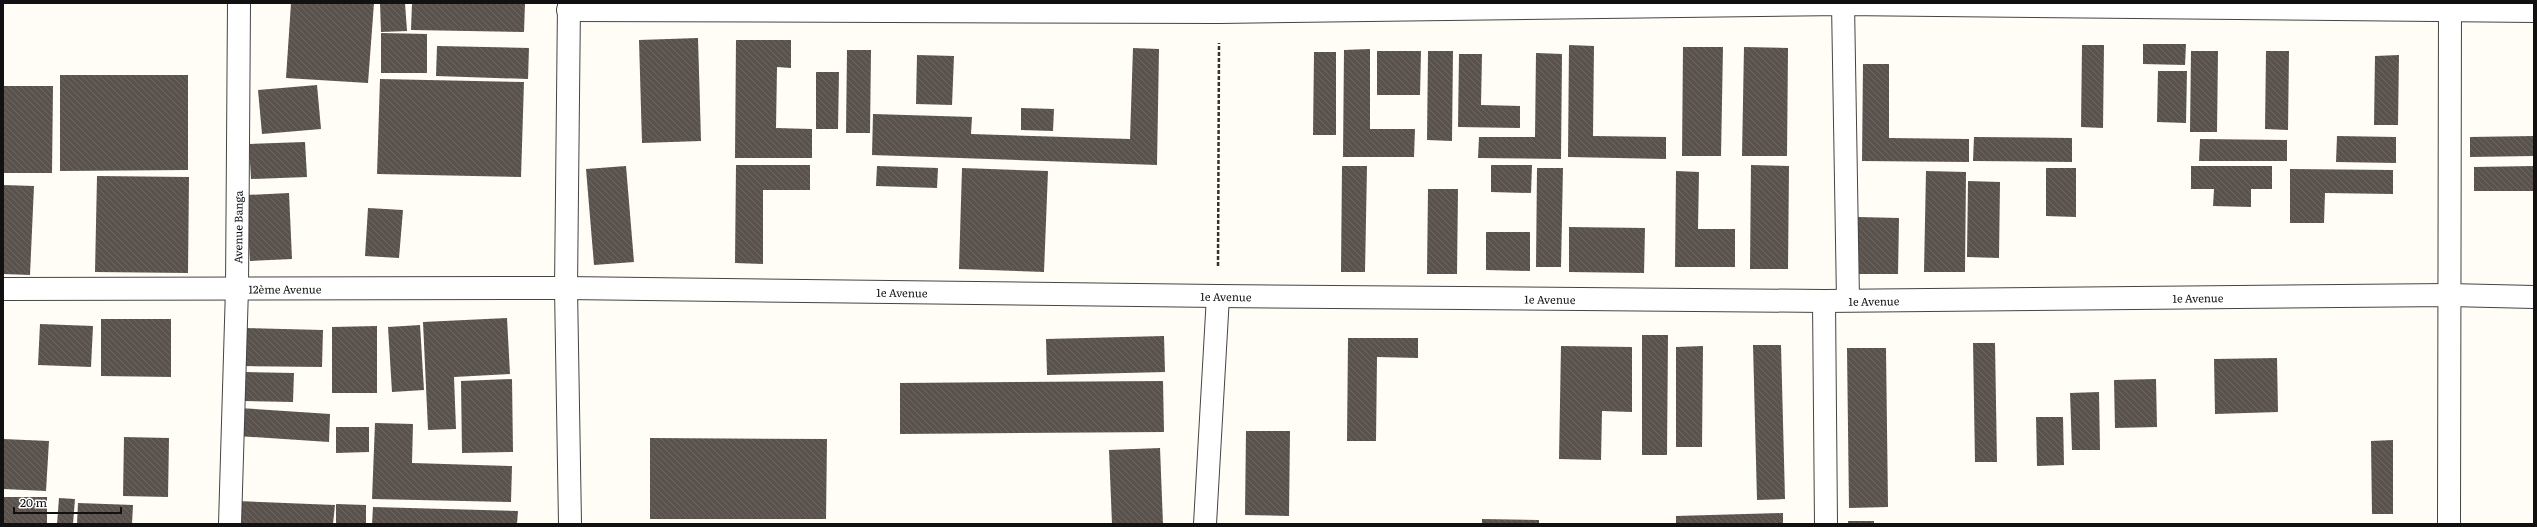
<svg xmlns="http://www.w3.org/2000/svg" width="2537" height="527" font-family="Literata,serif">
<style>
.building{fill:url(#building-back-hatch)}
.lines{fill:none;stroke-linecap:round;stroke-linejoin:round}
.street-casing{stroke:#444;stroke-width:24}
.path{stroke:#333;stroke-width:2.5;stroke-dasharray:4 2;stroke-linecap:butt}
.street{stroke:#fff;stroke-width:22}
.labels{text-anchor:middle;dominant-baseline:central;stroke-width:4;stroke-linejoin:round;paint-order:stroke}
.street-label{font-size:11px;fill:#111;stroke:#fff}
</style>
<defs>
<pattern id="building-back-hatch" width="6" height="6" patternUnits="userSpaceOnUse"><rect width="6" height="6" fill="#5a524d"/><path d="M-1 5l2 2M0 0l6 6M5-1l2 2" fill="none" stroke="#6d6662"/></pattern>
</defs>
<rect width="100%" height="100%" fill="#fffdf5"/>
<!-- building -->
<g class="building">
<path d="M291 3H374L368 83 286 78Z"/>
<path d="M380 3H405L407 31 381 32Z"/>
<path d="M412 3H525L524 32 411 30Z"/>
<path d="M381 33 427 34V73H381Z"/>
<path d="M698 38 701 141 642 143 639 40Z"/>
<path d="M736 40H791V68L777 67 776 128 812 129V158H735Z"/>
<path d="M2143 44H2186L2185 65 2143 64Z"/>
<path d="M1569 45 1594 46 1593 136 1666 137V159L1568 157Z"/>
<path d="M2082 45H2104L2103 128 2081 127Z"/>
<path d="M437 46 529 48 528 79 436 76Z"/>
<path d="M1683 47H1723L1721 156H1682Z"/>
<path d="M1744 47 1788 48 1787 156H1742Z"/>
<path d="M1133 48 1159 49 1157 165 872 155 873 114 972 117 971 134 1130 139Z"/>
<path d="M1370 49V129H1415L1414 157H1343L1344 50Z"/>
<path d="M847 50H871L870 133H846Z"/>
<path d="M1377 51H1421L1420 95H1377Z"/>
<path d="M1428 51H1453L1452 141 1427 140Z"/>
<path d="M2191 51H2218L2217 132H2190Z"/>
<path d="M2266 51H2289L2288 130 2265 129Z"/>
<path d="M1314 52H1336V135H1313Z"/>
<path d="M1536 53 1562 54 1561 159 1478 158 1479 137H1535Z"/>
<path d="M1459 54H1482L1481 105 1520 106V128L1458 127Z"/>
<path d="M917 55 954 56 952 105 916 104Z"/>
<path d="M2399 55 2398 125H2374L2375 56Z"/>
<path d="M1863 64H1889V138L1969 139V162L1862 161Z"/>
<path d="M2158 71H2187L2186 123 2157 122Z"/>
<path d="M816 72H839L838 129H816Z"/>
<path d="M60 75H188V170L60 171Z"/>
<path d="M380 79 524 82 521 177 377 174Z"/>
<path d="M317 85 321 129 262 134 258 90Z"/>
<path d="M3 86H53L52 173H3Z"/>
<path d="M1021 108 1054 109 1053 131 1021 130Z"/>
<path d="M2337 136 2396 137V163L2336 162Z"/>
<path d="M2534 136V156L2470 157V137Z"/>
<path d="M1974 137 2072 138V162L1973 161Z"/>
<path d="M2200 139 2287 140V161H2199Z"/>
<path d="M305 142 307 177 251 179 249 144Z"/>
<path d="M736 165H810V190H763V264L735 263Z"/>
<path d="M1491 165H1532L1531 193 1491 192Z"/>
<path d="M1751 165 1789 166 1788 269H1750Z"/>
<path d="M626 166 634 262 594 265 586 169Z"/>
<path d="M877 166 938 168 937 188 876 186Z"/>
<path d="M1342 166H1367L1365 272H1341Z"/>
<path d="M2191 166H2272V189H2251V207L2213 206 2214 189H2191Z"/>
<path d="M2534 166V191H2474V167Z"/>
<path d="M962 168 1048 171 1044 272 959 269Z"/>
<path d="M1537 168H1563L1561 267H1536Z"/>
<path d="M2046 168H2076V217L2046 216Z"/>
<path d="M2290 169 2393 170V194L2325 193 2324 223H2290Z"/>
<path d="M1676 171 1699 172 1698 229H1735V267H1675Z"/>
<path d="M1926 171 1966 172 1965 272H1924Z"/>
<path d="M97 176 189 177 188 273 95 272Z"/>
<path d="M1968 181 2000 182 1999 258 1967 257Z"/>
<path d="M3 185 34 186 30 275 3 274Z"/>
<path d="M1428 189H1458L1457 274H1427Z"/>
<path d="M289 193 292 259 250 261 246 195Z"/>
<path d="M368 208 403 210 399 258 365 256Z"/>
<path d="M1858 217 1899 218 1898 274H1858Z"/>
<path d="M1569 227 1645 228 1644 273 1569 272Z"/>
<path d="M1486 232H1530V271L1486 270Z"/>
<path d="M507 318 510 374 454 377 456 429 428 430 423 322Z"/>
<path d="M101 319H171V377L101 376Z"/>
<path d="M40 324 93 326 91 367 38 365Z"/>
<path d="M420 325 424 390 392 392 388 327Z"/>
<path d="M377 326V393H332V327Z"/>
<path d="M243 328 323 330 322 367 242 366Z"/>
<path d="M1642 335H1668L1667 455H1642Z"/>
<path d="M1164 336 1165 372 1047 375 1046 339Z"/>
<path d="M1348 338H1418V358L1377 357 1376 441H1347Z"/>
<path d="M1973 343H1995L1997 462H1975Z"/>
<path d="M1753 345H1781L1785 499 1757 500Z"/>
<path d="M1561 346 1632 347V412L1602 411 1601 460 1559 459Z"/>
<path d="M1703 346 1702 447H1676V347Z"/>
<path d="M1847 348H1886L1888 507 1849 508Z"/>
<path d="M2277 358 2278 412 2215 414 2214 359Z"/>
<path d="M245 372 294 373 293 402 245 401Z"/>
<path d="M512 379 513 452 462 453 461 381Z"/>
<path d="M2156 379 2157 427 2115 428 2114 380Z"/>
<path d="M1163 381 1164 432 900 434V383Z"/>
<path d="M2099 392 2100 450H2072L2070 393Z"/>
<path d="M239 408 330 414 329 442 237 436Z"/>
<path d="M2036 417H2063L2064 465 2037 466Z"/>
<path d="M375 423 413 424 412 463 512 466 511 502 372 499Z"/>
<path d="M336 427H369V452L336 453Z"/>
<path d="M1246 431H1290L1289 516 1245 515Z"/>
<path d="M124 437 169 438 168 497 123 496Z"/>
<path d="M650 438 827 439 826 519H650Z"/>
<path d="M3 439 49 441 46 491 3 489Z"/>
<path d="M2393 440V514H2372L2371 441Z"/>
<path d="M1160 448 1163 524H1112L1109 450Z"/>
<rect x="3" y="497" width="44" height="27"/>
<path d="M59 498 75 499 73 524H57Z"/>
<path d="M237 501 335 505 333 524H236Z"/>
<path d="M78 503 133 505 132 524H77Z"/>
<path d="M336 504 366 505V524H336Z"/>
<path d="M373 507 518 511 517 524H372Z"/>
<path d="M1783 513V524H1676V516Z"/>
<path d="M1482 519 1539 520V524H1482Z"/>
<rect x="1848" y="521" width="26" height="3"/>
</g>
<g class="lines">
<defs>
<g id="street">
<path d="M569 3 566 288 570 524"/>
<path d="M1843 3 1848 300"/>
<path d="M568 10 1219 12 1843 4 2534 11"/>
<path id="s1" d="M3 289 566 288 1218 296 1824 301 2449 295 2534 297"/>
<path d="M1824 301 1826 524"/>
<path id="s2" d="M230 524 237 288 239 3"/>
<path d="M1205 524 1218 296"/>
<path d="M2449 524 2450 3"/>
</g>
</defs>
<!-- street casing -->
<use href="#street" class="street-casing"/>
<!-- path -->
<path class="path" d="M1218 266 1219 43"/>
<!-- street -->
<use href="#street" class="street"/>
</g>
<g class="labels">
<!-- street labels -->
<g class="street-label">
<text stroke="none"><textPath href="#s2" startOffset="297">Avenue Banga</textPath></text>
<text stroke="none"><textPath href="#s1" startOffset="282">12ème Avenue</textPath></text>
<text stroke="none"><textPath href="#s1" startOffset="899">1e Avenue</textPath></text>
<text stroke="none"><textPath href="#s1" startOffset="1223">1e Avenue</textPath></text>
<text stroke="none"><textPath href="#s1" startOffset="2195">1e Avenue</textPath></text>
<text stroke="none"><textPath href="#s1" startOffset="1547">1e Avenue</textPath></text>
<text stroke="none"><textPath href="#s1" startOffset="1871">1e Avenue</textPath></text>
</g>
</g>
<!-- border -->
<rect width="2537" height="527" fill="none" stroke="#111111" stroke-width="8"/>
<!-- scale -->
<path d="M14 507v6h107v-6" fill="none" stroke="#111111" stroke-width="2"/>
<text x="20" y="507" font-size="12" fill="#111111" stroke="#ffffff" stroke-width="3" paint-order="stroke">20 m</text>
</svg>
